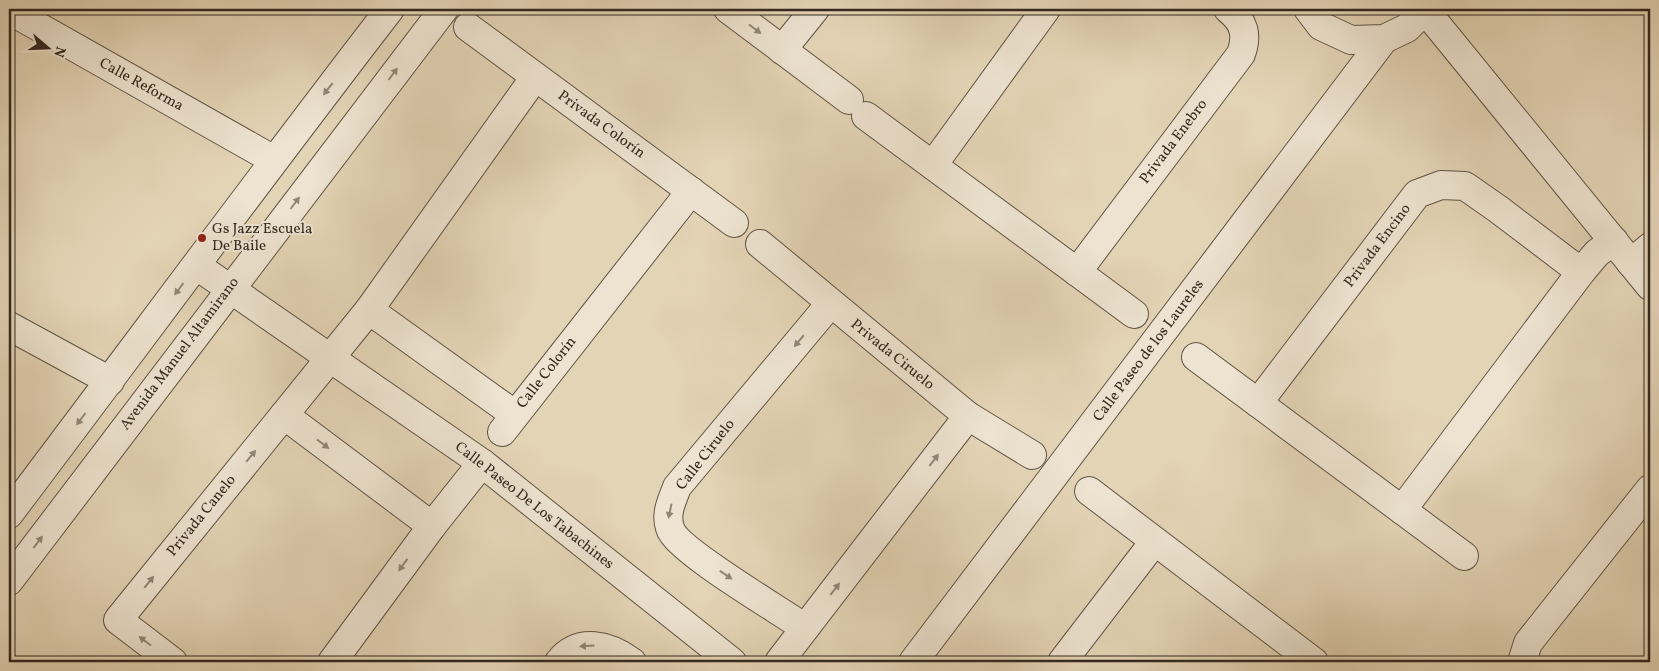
<svg xmlns="http://www.w3.org/2000/svg" width="1659" height="671" font-family="Vollkorn,serif">
<style>
.lines{fill:none;stroke-linecap:round;stroke-linejoin:round}
.minor-casing{stroke:#5f5445;stroke-width:30}
.minor{stroke:#ede3d0;stroke-width:28}
.oneway{fill:#908678}
.poi-dot{fill:#8f2418;stroke:#ede3d0;stroke-width:2}
.labels{text-anchor:middle;dominant-baseline:central;stroke-width:4;stroke-linejoin:round;paint-order:stroke}
.street-label{font-size:15px;fill:#33291f;stroke:#ede3d0}
.poi-label{font-size:15px;fill:#33291f;stroke:#ede3d0;text-anchor:start}
</style>
<rect width="100%" height="100%" fill="#e4d4b6"/>
<filter id="stains"><feTurbulence type="fractalNoise" baseFrequency=".004" numOctaves="4"/><feColorMatrix values="0 0 0 0 .2 0 0 0 0 .09 0 0 0 0 .02 0 0 0 .5 -.17"/></filter>
<radialGradient id="worn" r=".72"><stop offset=".6" stop-color="#630" stop-opacity="0"/><stop offset="1" stop-color="#630" stop-opacity=".3"/></radialGradient>
<g class="lines">
<defs>
<g id="minor">
<path d="M728 9 849 100"/>
<path d="M1308 9 1321 26 1351 40 1384 39 1407 28 1426 9"/>
<path d="M9 10 274 160"/>
<path d="M1425 10 1650 286"/>
<path d="M468 27 734 223"/>
<path d="M782 50 815 9"/>
<path d="M866 116 1134 314"/>
<path d="M933 165 1046 9"/>
<path d="M760 244 968 416 1032 455"/>
<path d="M1631 263 1650 247"/>
<path d="M197 266 482 463 732 662"/>
<path d="M1077 272 1241 54C1248 34 1244 22 1228 9"/>
<path d="M369 310 514 414"/>
<path d="M9 326 110 381"/>
<path d="M1196 357 1464 556"/>
<path d="M1258 403 1417 194 1441 185 1465 186 1498 209 1581 272"/>
<path d="M284 415 432 526"/>
<path d="M502 432 691 191"/>
<path d="M1089 491 1314 662"/>
<path d="M1402 510 1581 272 1597 253 1614 241"/>
<path d="M9 514C136 346 261 176 390 9"/>
<path d="M9 581 444 9"/>
<path d="M805 628C781 611 676 550 670 528 665 513 672 501 677 487L830 304"/>
<path d="M173 662 118 620 369 310 535 77"/>
<path d="M332 662 432 526 482 463"/>
<path d="M559 662C579 637 609 645 632 662"/>
<path d="M779 662 968 416"/>
<path d="M913 662 1384 39"/>
<path d="M1062 662 1154 542"/>
<path d="M1522 662 1528 643 1650 489"/>
</g>
</defs>
<!-- minor casing -->
<use href="#minor" class="minor-casing"/>
<!-- minor -->
<use href="#minor" class="minor"/>
</g>
<!-- one-way arrows -->
<defs><path id="oneway-solid" d="M-6-.8H1V-3.2L6.5 0L1 3.2V.8H-6Z" transform="scale(1.25)"/></defs>
<g class="oneway">
<use href="#oneway-solid" transform="translate(755 29) rotate(37)"/>
<use href="#oneway-solid" transform="translate(393 74) rotate(-53)"/>
<use href="#oneway-solid" transform="translate(328 89) rotate(128)"/>
<use href="#oneway-solid" transform="translate(295 203) rotate(-53)"/>
<use href="#oneway-solid" transform="translate(179 289) rotate(127)"/>
<use href="#oneway-solid" transform="translate(799 341) rotate(130)"/>
<use href="#oneway-solid" transform="translate(81 419) rotate(127)"/>
<use href="#oneway-solid" transform="translate(323 444) rotate(37)"/>
<use href="#oneway-solid" transform="translate(251 456) rotate(-51)"/>
<use href="#oneway-solid" transform="translate(934 460) rotate(-52)"/>
<use href="#oneway-solid" transform="translate(670 511) rotate(102)"/>
<use href="#oneway-solid" transform="translate(38 542) rotate(-53)"/>
<use href="#oneway-solid" transform="translate(403 565) rotate(126)"/>
<use href="#oneway-solid" transform="translate(726 575) rotate(34)"/>
<use href="#oneway-solid" transform="translate(149 582) rotate(-51)"/>
<use href="#oneway-solid" transform="translate(835 589) rotate(-52)"/>
<use href="#oneway-solid" transform="translate(145 641) rotate(-143)"/>
<use href="#oneway-solid" transform="translate(587 646) rotate(177)"/>
</g>
<!-- markers -->
<circle class="poi-dot" cx="202" cy="238" r="5"/>
<g class="labels">
<!-- street labels -->
<g class="street-label">
<text transform="translate(141 85) rotate(29)">Calle Reforma</text>
<text transform="translate(601 125) rotate(36)">Privada Colorín</text>
<text transform="translate(1174 142) rotate(-53)">Privada Enebro</text>
<text transform="translate(1378 246) rotate(-53)">Privada Encino</text>
<text transform="translate(1149 351) rotate(-53)">Calle Paseo de los Laureles</text>
<text transform="translate(180 354) rotate(-53)">Avenida Manuel Altamirano</text>
<text transform="translate(892 355) rotate(39)">Privada Ciruelo</text>
<text transform="translate(547 373) rotate(-52)">Calle Colorín</text>
<text transform="translate(706 455) rotate(-52)">Calle Ciruelo</text>
<text transform="translate(534 506) rotate(38)">Calle Paseo De Los Tabachines</text>
<text transform="translate(202 516) rotate(-51)">Privada Canelo</text>
</g>
<!-- poi labels -->
<g class="poi-label">
<text x="212" y="229">Gs Jazz Escuela<tspan x="212" dy="17">De Baile</tspan></text>
</g>
</g>
<!-- margin -->
<rect width="1659" height="671" fill="none" stroke="#e4d4b6" stroke-width="30"/>
<rect x="10" y="10" width="1639" height="651" fill="none" stroke="#33291f" stroke-width="2.5"/>
<rect x="15" y="15" width="1629" height="641" fill="none" stroke="#33291f"/>
<!-- north arrow -->
<g transform="translate(48 48) rotate(109)" stroke="#ede3d0" stroke-width="4" paint-order="stroke">
<path d="M0-4L9 19L0 12L-9 19Z" fill="#33291f"/>
<text y="-8" font-size="14" font-weight="bold" text-anchor="middle" fill="#33291f">N</text>
</g>
<rect width="100%" height="100%" filter="url(#stains)"/>
<rect width="100%" height="100%" fill="url(#worn)"/>
</svg>
